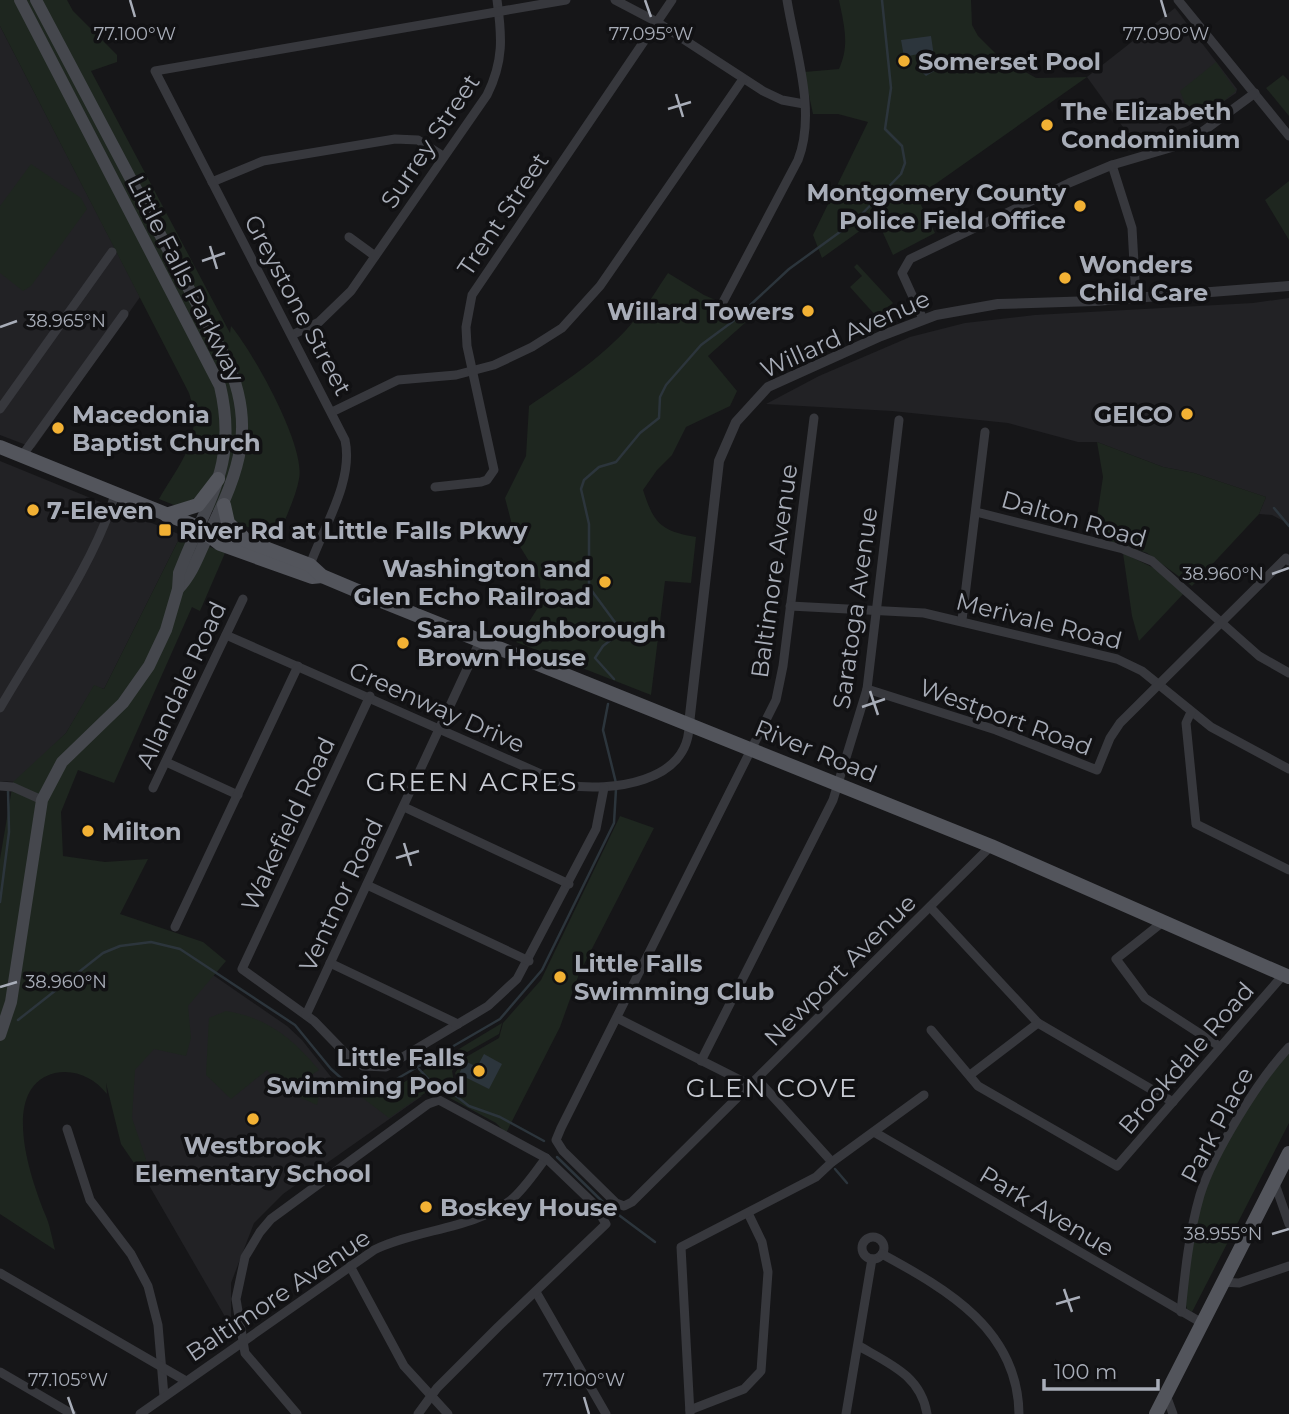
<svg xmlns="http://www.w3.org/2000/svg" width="1289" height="1414" font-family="Montserrat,sans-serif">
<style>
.built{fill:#222225}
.green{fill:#1e261f}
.water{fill:#2c353c}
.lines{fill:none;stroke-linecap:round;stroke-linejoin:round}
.stream{stroke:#2c353c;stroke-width:2.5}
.minor{stroke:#37383d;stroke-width:9}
.tertiary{stroke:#37383d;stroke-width:10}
.secondary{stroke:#45474d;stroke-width:12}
.primary{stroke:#53555c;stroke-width:14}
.ticks{fill:none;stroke:#a8adb8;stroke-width:2.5}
.poi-dot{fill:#f2b134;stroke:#111113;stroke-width:2.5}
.labels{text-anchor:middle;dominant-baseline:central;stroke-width:7;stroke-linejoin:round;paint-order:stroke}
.poi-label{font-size:24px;font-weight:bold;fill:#a8adb8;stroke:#111113;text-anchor:start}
.street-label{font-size:24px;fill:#a8adb8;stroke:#111113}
.neighbourhood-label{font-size:26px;letter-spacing:2px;fill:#c9ccd4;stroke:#111113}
.ticks-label{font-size:18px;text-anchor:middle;fill:#a8adb8;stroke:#111113;stroke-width:7;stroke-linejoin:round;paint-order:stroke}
</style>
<rect width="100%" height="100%" fill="#161618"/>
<!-- built -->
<g class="built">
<path d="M1175 8 1237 89 1236 93 1188 126 1136 145 1087 77Z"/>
<path d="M0 26 140 297 34 448 0 435Z"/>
<path d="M1289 298V524L1272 515 1259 514 1266 497 1194 473 1163 467 1097 442H1078L1008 423 892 411 766 404 819 376 910 337 965 323 1035 315 1253 303Z"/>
<path d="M0 461 181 535 104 689 94 686 66 733 16 782 0 781Z"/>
<path d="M113 955H184L287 1026 302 1040 335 1082 357 1095 389 1089 422 1096 283 1194 254 1223 231 1283V1327L124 1142Z"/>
</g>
<!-- green -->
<g class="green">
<path d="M0 0H67L73 11 117 55V62L91 71 230 333 231 326C253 352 306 446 299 479 296 496 287 514 281 530L276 528 272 538 198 504 179 507 159 499C181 461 204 438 189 393L0 26Z"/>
<path d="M839 0H971L972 25 978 36 998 56 1036 78 1087 77 917 197 935 233 893 255 879 224 861 230 822 258 813 235 868 122 838 114H813L804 72 839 69C850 45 844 25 839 0Z"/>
<path d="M1216 62 1236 91 1198 122 1186 106 1180 91Z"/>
<path d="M1283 75 1289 81V116L1266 88Z"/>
<path d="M31 164 81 198 87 209 31 286 23 291 0 273V206Z"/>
<path d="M1289 181V240L1265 200Z"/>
<path d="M857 264 893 303 877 317 850 287 862 276 854 267Z"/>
<path d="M668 273 704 295 738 310 746 322 708 356 737 391 730 406 686 427 672 455 657 470 643 490C654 524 661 531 696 537L691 583 665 581 651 695 516 642 541 603 540 579 516 540 505 498 526 456 529 406C567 380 608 354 637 317 649 304 658 287 668 273Z"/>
<path d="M1097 442 1163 467 1194 473 1266 497 1259 514 1192 586 1147 553 1094 536 1103 477Z"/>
<path d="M181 535 225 553 200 611 192 607 114 783 78 770 61 812 63 856 105 862 148 859 120 914 203 942 226 961 188 1006 191 1038 186 1056 154 1049 135 1070 132 1118 146 1159 145 1179 121 1144 106 1083 107 1094C94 1078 76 1069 55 1073 0 1087 29 1174 45 1214 50 1225 52 1238 55 1250L0 1214V859L13 782 66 733 94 685 104 689Z"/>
<path d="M1123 553 1158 570 1184 593 1139 641 1132 616Z"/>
<path d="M620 816 654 828 579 974 560 1027 506 1133 496 1123 437 1091 425 1093 389 1118 355 1092 396 1087 502 1023 499 1034 462 1055 452 1071 454 1082 460 1084 455 1073 466 1057 499 1038 503 1023 541 980Z"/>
<path d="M226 1011C268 1018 292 1038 319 1070L310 1076 322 1080 317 1105 295 1095 300 1082 286 1092 267 1070 231 1099 206 1075 209 1018Z"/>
<path d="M1289 1052V1123L1192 1312 1187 1309 1185 1302C1189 1265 1192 1225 1204 1190 1219 1145 1259 1089 1289 1052Z"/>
</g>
<!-- water -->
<g class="water">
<path d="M931 36 936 70 926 76 920 70 918 54 904 57 901 40Z"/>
<path d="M484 1054 502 1064 489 1089 459 1074 465 1061 477 1067Z"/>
</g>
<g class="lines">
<!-- stream -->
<g class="stream">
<path d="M1274 508 1289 526"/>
<path d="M614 679 595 658 603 646 617 635V625L589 587V524L581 489 584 480 599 467 616 462 640 433 659 418 660 397 666 385 701 345 732 322 789 269 855 221 901 174 905 163 902 146 885 129 891 88 882 0"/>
<path d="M608 704 603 730 616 783"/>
<path d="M0 902 9 832 8 789"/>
<path d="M18 1020 103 953 120 946 151 942 180 949 295 1025 331 1069 350 1086 362 1088 388 1084 500 1019 542 970 614 823 616 789"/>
<path d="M419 1069 434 1085 447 1089 469 1106 500 1117 544 1141"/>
<path d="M557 1157 608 1207 655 1242"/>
<path d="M835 1169 847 1183"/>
</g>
<!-- minor -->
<g class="minor">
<path d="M615 0 657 22 763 91 782 100 804 104"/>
<path d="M1178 0 1289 136"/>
<path d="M1112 165 1132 228 1136 298"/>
<path d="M212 182 263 161 395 139 418 140 443 156"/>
<path d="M349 237 375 256"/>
<path d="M723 302 798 160C817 112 795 50 787 0"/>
<path d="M923 319 902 273 910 259 1069 183 1112 165 1187 143 1255 93"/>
<path d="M292 335 319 322 351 291 487 95C504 61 502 36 497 0"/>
<path d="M0 409 112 252"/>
<path d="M332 412 398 380 456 375 494 365 532 347 562 328 600 286 743 79"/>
<path d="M814 418 783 666 776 700 561 1128 556 1140 563 1151 616 1203 624 1206 632 1202 991 846"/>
<path d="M22 456 124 314"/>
<path d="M435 487 481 482 487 480 494 470 467 346 466 327 472 295 672 0"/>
<path d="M976 512 1123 549 1152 561 1259 656 1289 673"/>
<path d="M310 565C323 528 354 481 345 440L155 71 566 0"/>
<path d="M790 606 924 613 1117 659 1142 671 1211 727 1289 769"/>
<path d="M962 620 985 432"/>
<path d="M226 635 566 785C610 792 690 783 689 724"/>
<path d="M867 689 996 730 1097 770 1110 738 1120 723 1286 558 1289 561"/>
<path d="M370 696 242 969 314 1021 347 1055 363 1066 386 1067 488 1006 517 979 596 829 604 788"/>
<path d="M0 708C36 645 96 562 115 494"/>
<path d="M1191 712 1186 723 1196 824 1289 870"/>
<path d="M166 762 238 795"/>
<path d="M0 786 13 787 42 800"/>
<path d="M153 788 243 599"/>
<path d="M404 807 569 884"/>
<path d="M367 885 529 961"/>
<path d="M931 908 1038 1023 1173 1102"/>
<path d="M1164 921 1116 959 1145 998 1219 1046"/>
<path d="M175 927 298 666"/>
<path d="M330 963 458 1024"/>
<path d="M306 1015 481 639"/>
<path d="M617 1018 750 1085"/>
<path d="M931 1030 978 1086 1117 1166 1284 974"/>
<path d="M701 1061 833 800 867 689 899 420"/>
<path d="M970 1075 1038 1023"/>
<path d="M757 1079 832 1162"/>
<path d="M67 1129 90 1200 131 1254 148 1286 158 1325 164 1396"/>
<path d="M874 1132 1202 1323"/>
<path d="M1274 1181 1289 1224"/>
<circle cx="873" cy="1248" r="11"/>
<path d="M882 1254C948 1290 1018 1330 1019 1414"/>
<path d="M350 1266 404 1366 448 1414"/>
<path d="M0 1273 186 1381"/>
<path d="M1222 1282 1239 1283 1289 1266"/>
<path d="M536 1292 606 1414"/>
<path d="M1181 1312C1185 1272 1189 1233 1200 1195 1213 1153 1259 1079 1289 1047"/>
<path d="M859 1346C890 1364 921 1376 927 1414"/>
<path d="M0 1372 72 1414"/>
<path d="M1166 1395 1173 1414"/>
<path d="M690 1410 744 1389 761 1371 768 1272 762 1242 748 1213"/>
<path d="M140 1414 374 1250C417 1229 474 1229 511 1200 525 1188 535 1172 546 1158"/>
<path d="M297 1414 245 1353 236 1299 245 1257 260 1232 271 1219 428 1104 439 1100 546 1158 594 1204 606 1224 498 1327 437 1388 418 1414"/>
<path d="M690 1414 681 1247 816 1177 832 1162 924 1095"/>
<path d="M846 1414 872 1259"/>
</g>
<!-- tertiary -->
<path class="tertiary" d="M689 724 719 461 736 422 768 387 881 336 936 315 998 304 1095 301 1289 286"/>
<!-- secondary -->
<g class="secondary">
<path d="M36 0 225 357C257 424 240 470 209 533 199 553 194 572 178 589"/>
<path d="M0 1035 11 1002 42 800 62 762 123 703 149 666 166 630 178 589 179 573C206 502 239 466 220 386L20 0"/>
</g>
<!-- primary -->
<g class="primary">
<path d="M0 447 198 527 220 544 312 577 322 576"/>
<path d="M224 505 228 523 243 537"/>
<path d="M166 515 198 505 218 479"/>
<path d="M209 533 223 532 310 565 322 576 379 600 991 846 1289 977"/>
<path d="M1156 1414 1289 1153"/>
</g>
</g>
<!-- ticks -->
<path class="ticks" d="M130 0 135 17M645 0 651 17M1161 0 1166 17M676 94 683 117M668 109 691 102M210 246 217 269M202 261 225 253M0 327 17 321M1272 574 1289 568M870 691 878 715M862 707 885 699M404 843 411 866M396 858 419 851M0 987 17 982M1272 1234 1289 1229M1064 1289 1072 1312M1056 1304 1080 1297M68 1397 74 1414M584 1397 589 1414"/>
<!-- markers -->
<g class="poi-dot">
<circle cx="904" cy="61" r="7"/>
<circle cx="1047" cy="125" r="7"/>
<circle cx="1080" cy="206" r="7"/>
<circle cx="1065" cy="278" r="7"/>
<circle cx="808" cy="311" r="7"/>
<circle cx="1187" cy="414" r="7"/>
<circle cx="58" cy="428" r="7"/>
<circle cx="33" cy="510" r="7"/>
<rect x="158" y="523" width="14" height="14" rx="3.5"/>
<circle cx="605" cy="582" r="7"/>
<circle cx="403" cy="643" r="7"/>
<circle cx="88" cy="831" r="7"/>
<circle cx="560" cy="977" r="7"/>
<circle cx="479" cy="1071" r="7"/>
<circle cx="253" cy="1119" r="7"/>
<circle cx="426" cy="1207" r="7"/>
</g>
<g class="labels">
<!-- poi labels -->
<g class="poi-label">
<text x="918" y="61">Somerset Pool</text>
<text x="1061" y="111">The Elizabeth<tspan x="1061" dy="28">Condominium</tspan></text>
<text x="1066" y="192" text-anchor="end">Montgomery County<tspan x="1066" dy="28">Police Field Office</tspan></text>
<text x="1079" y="264">Wonders<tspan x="1079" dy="28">Child Care</tspan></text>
<text x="794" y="311" text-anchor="end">Willard Towers</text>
<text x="72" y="414">Macedonia<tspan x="72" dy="28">Baptist Church</tspan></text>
<text x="1173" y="414" text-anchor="end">GEICO</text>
<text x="47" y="510">7-Eleven</text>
<text x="179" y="530">River Rd at Little Falls Pkwy</text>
<text x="591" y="568" text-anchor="end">Washington and<tspan x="591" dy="28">Glen Echo Railroad</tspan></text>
<text x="417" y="629">Sara Loughborough<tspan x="417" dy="28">Brown House</tspan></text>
<text x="102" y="831">Milton</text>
<text x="574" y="963">Little Falls<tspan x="574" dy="28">Swimming Club</tspan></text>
<text x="465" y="1057" text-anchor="end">Little Falls<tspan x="465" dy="28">Swimming Pool</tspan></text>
<text x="253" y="1145" text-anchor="middle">Westbrook<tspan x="253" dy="28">Elementary School</tspan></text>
<text x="440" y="1207">Boskey House</text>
</g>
<!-- street labels -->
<g class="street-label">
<text transform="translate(430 141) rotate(-56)">Surrey Street</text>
<text transform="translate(503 214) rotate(-56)">Trent Street</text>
<text transform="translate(186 279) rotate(63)">Little Falls Parkway</text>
<text transform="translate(298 305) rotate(62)">Greystone Street</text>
<text transform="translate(845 334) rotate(-24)">Willard Avenue</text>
<text transform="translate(1074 519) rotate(16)">Dalton Road</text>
<text transform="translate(774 571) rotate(-82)">Baltimore Avenue</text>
<text transform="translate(855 608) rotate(-82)">Saratoga Avenue</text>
<text transform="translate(1039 621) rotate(14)">Merivale Road</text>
<text transform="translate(181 685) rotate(-65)">Allandale Road</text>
<text transform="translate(437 707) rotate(24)">Greenway Drive</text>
<text transform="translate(1006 717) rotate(20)">Westport Road</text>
<text transform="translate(816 751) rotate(22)">River Road</text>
<text transform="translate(288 824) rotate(-65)">Wakefield Road</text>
<text transform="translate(341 895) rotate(-65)">Ventnor Road</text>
<text transform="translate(840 970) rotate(-45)">Newport Avenue</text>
<text transform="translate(1186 1058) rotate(-49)">Brookdale Road</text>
<text transform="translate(1217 1125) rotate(-62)">Park Place</text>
<text transform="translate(1047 1211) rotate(31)">Park Avenue</text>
<text transform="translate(278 1295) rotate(-34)">Baltimore Avenue</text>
</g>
<!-- neighbourhood labels -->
<g class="neighbourhood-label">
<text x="472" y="782">GREEN ACRES</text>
<text x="772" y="1088">GLEN COVE</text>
</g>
</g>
<g class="ticks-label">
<text x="135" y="40">77.100°W</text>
<text x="651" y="40">77.095°W</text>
<text x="1166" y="40">77.090°W</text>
<text x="66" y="327">38.965°N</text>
<text x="1223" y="580">38.960°N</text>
<text x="66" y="988">38.960°N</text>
<text x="1223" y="1240">38.955°N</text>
<text x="68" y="1386">77.105°W</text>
<text x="584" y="1386">77.100°W</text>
</g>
<!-- scale -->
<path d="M1044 1379v10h114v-10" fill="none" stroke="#a8adb8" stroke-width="3.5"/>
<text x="1054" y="1379" font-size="21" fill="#a8adb8" stroke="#111113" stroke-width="5" paint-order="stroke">100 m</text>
</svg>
